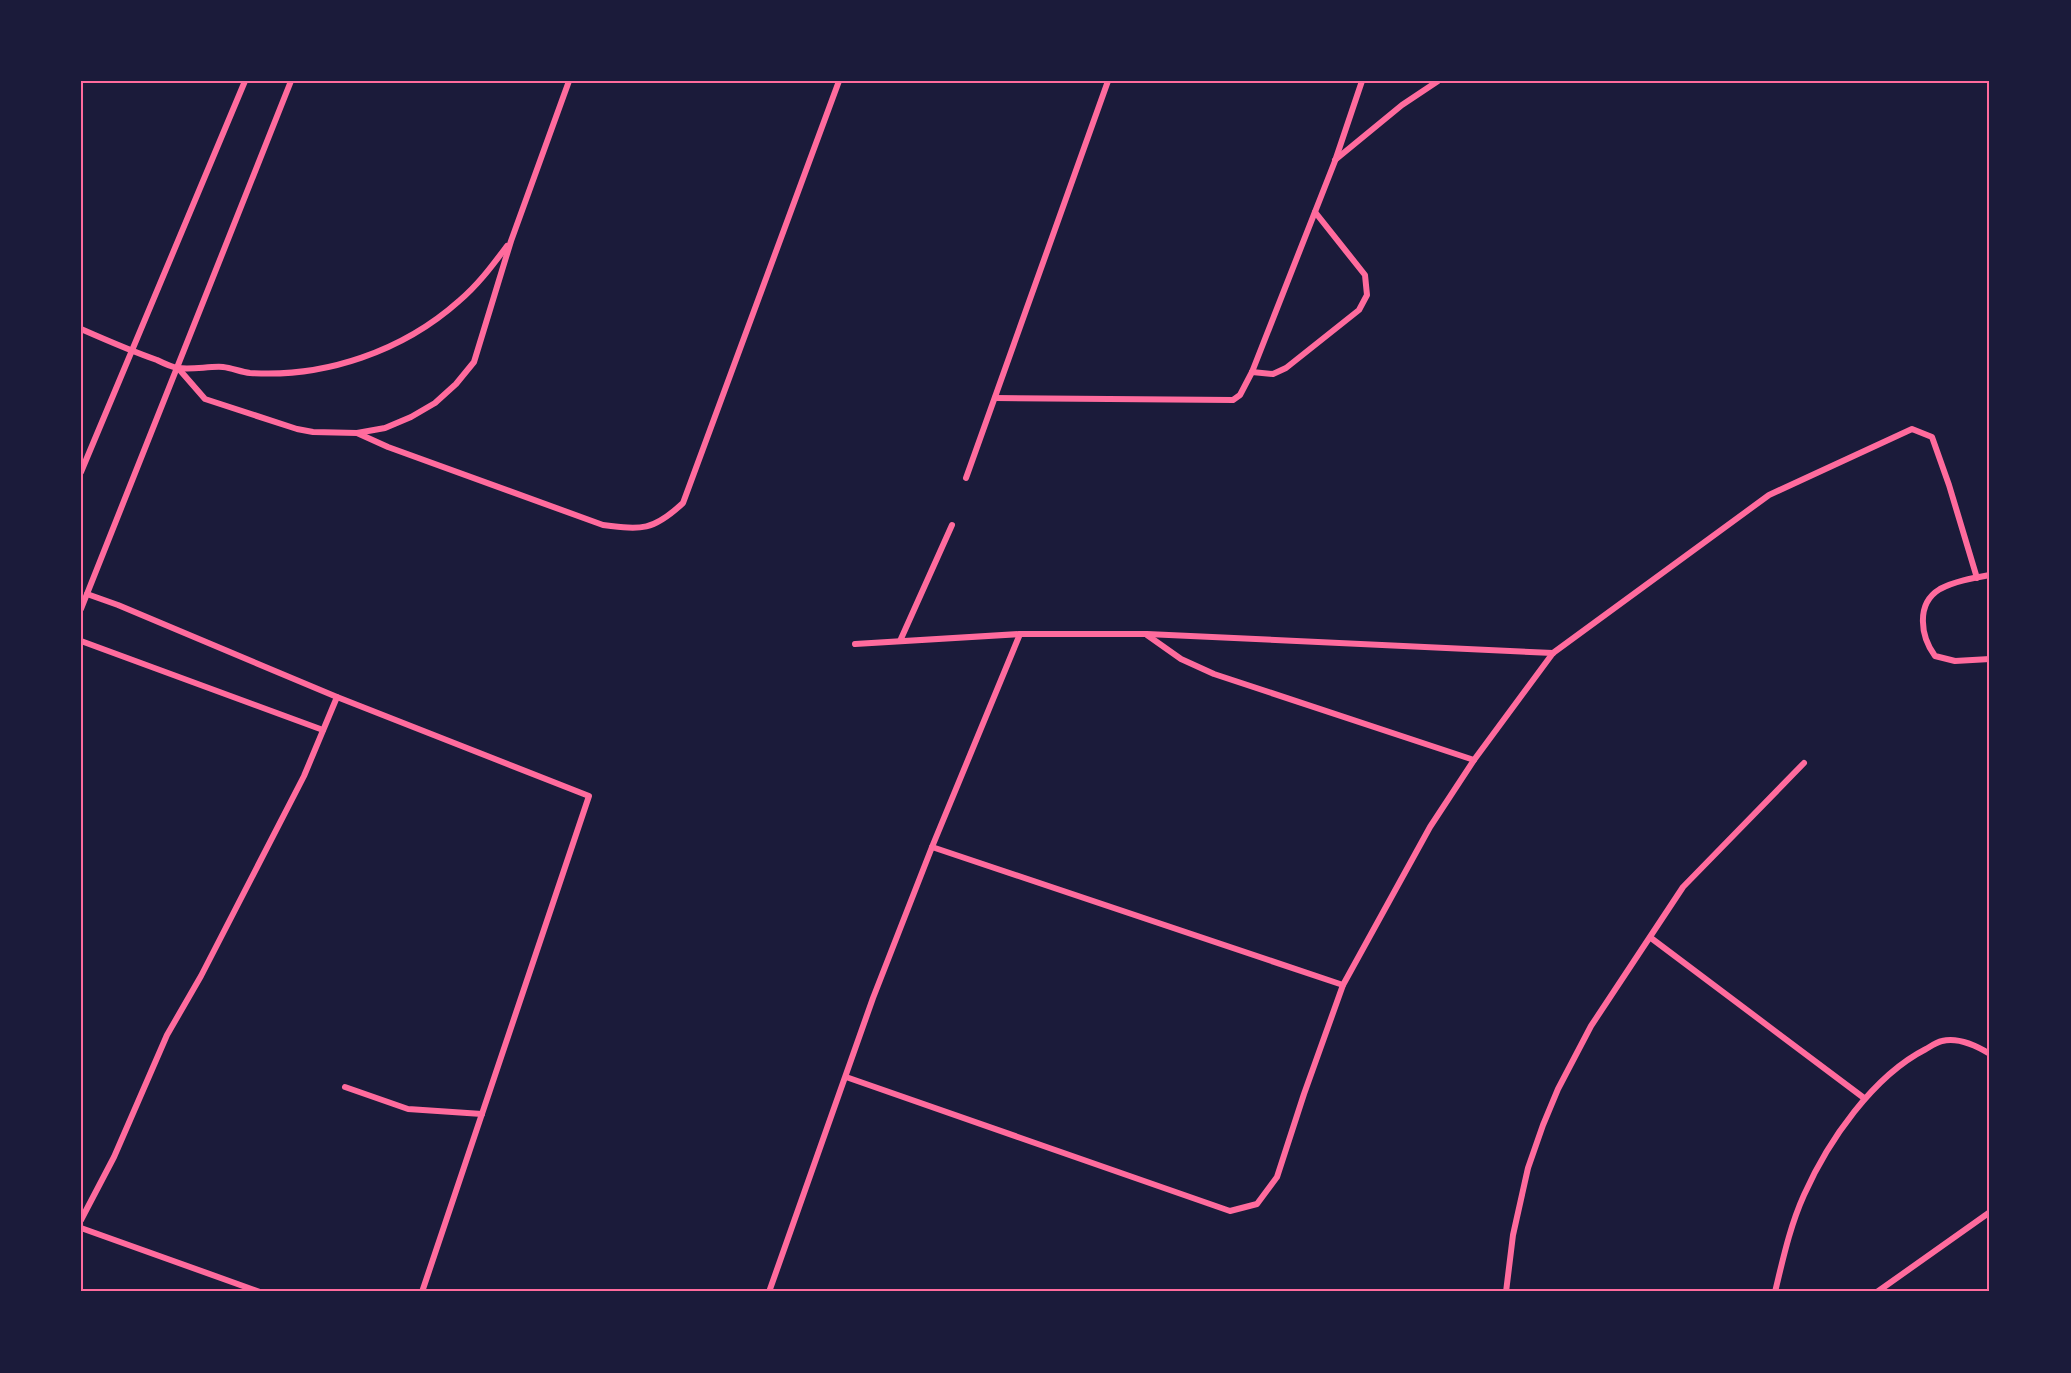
<svg xmlns="http://www.w3.org/2000/svg" width="2071" height="1373" font-family="'Playfair Display',serif">
<style>
.lines{fill:none;stroke-linecap:round;stroke-linejoin:round}
.minor{stroke:#ff6b9d;stroke-width:6}
.neatline{fill:none;stroke:#ff6b9d;stroke-width:2}
</style>
<rect width="100%" height="100%" fill="#1b1b3a"/>
<g class="lines">
<!-- minor -->
<g class="minor">
<path d="M1335 160 1402 105 1438 81"/>
<path d="M81 329C106 340 131 351 157 360 163 363 171 367 178 368 193 370 209 366 223 367 232 368 241 372 250 373 325 378 403 351 459 301 478 285 492 266 507 246"/>
<path d="M178 368 205 399 297 429 313 432 357 433 385 428 411 417 435 403 456 384 474 362 511 241 569 81"/>
<path d="M1252 372 1273 374 1286 368 1359 310 1367 295 1365 275 1315 212"/>
<path d="M995 398 1233 400 1240 395 1252 372 1335 161 1362 81"/>
<path d="M357 433 388 447 603 525C642 530 653 531 683 503L839 81"/>
<path d="M81 472 245 81"/>
<path d="M966 478 1108 81"/>
<path d="M1990 575C1973 578 1955 581 1940 589 1915 604 1921 637 1935 656L1955 661 1990 659"/>
<path d="M87 594 118 605 337 697 589 796 422 1292"/>
<path d="M81 609 291 81"/>
<path d="M1147 635 1181 659 1214 674 1474 760"/>
<path d="M81 641 323 730"/>
<path d="M900 641 952 525"/>
<path d="M855 644 1020 634H1147L1553 653"/>
<path d="M932 847 1343 985"/>
<path d="M1651 938 1864 1098"/>
<path d="M846 1077 1230 1211 1257 1204 1277 1177 1304 1094 1343 985 1430 827 1474 760 1553 653 1769 495 1912 429 1932 437 1949 485 1977 578"/>
<path d="M345 1087 408 1109 482 1114"/>
<path d="M81 1220 114 1157 167 1035 201 976 304 776 337 697"/>
<path d="M81 1228 260 1292"/>
<path d="M769 1292 873 998 932 847 1020 634"/>
<path d="M1506 1292 1513 1235 1528 1168 1543 1125 1558 1089 1591 1026 1683 887 1804 763"/>
<path d="M1775 1292C1783 1259 1790 1226 1804 1195 1828 1141 1873 1076 1926 1049 1931 1046 1937 1042 1942 1041 1958 1037 1977 1046 1990 1054"/>
<path d="M1877 1292 1990 1212"/>
</g>
</g>
<!-- border -->
<rect width="2071" height="1373" fill="none" stroke="#1b1b3a" stroke-width="165"/>
<rect x="82" y="82" width="1906" height="1208" class="neatline"/>
</svg>
